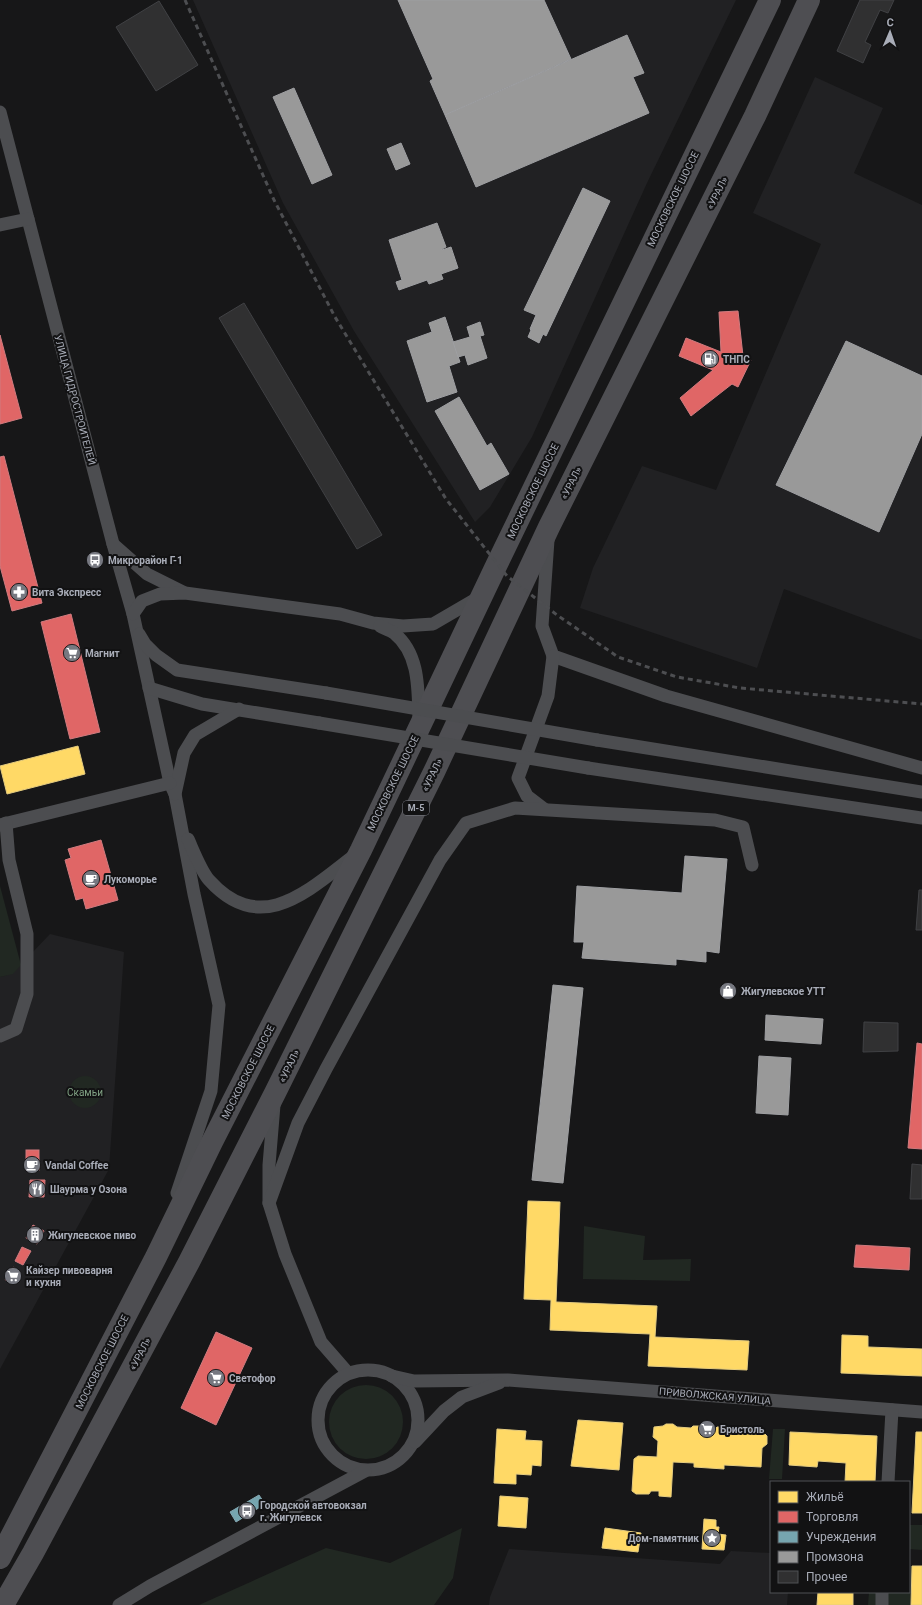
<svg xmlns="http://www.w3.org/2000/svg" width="922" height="1605" font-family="Roboto,sans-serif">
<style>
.built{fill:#212123}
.green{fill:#212822}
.homes{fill:#ffd966;stroke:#e5cc7f}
.shops{fill:#e06666;stroke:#d07b7f}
.public{fill:#76a5af;stroke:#85a7b2}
.industry{fill:#999;stroke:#9e9fa2}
.building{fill:#303031;stroke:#404144}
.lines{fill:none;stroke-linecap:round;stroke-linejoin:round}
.street{stroke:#4c4d50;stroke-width:13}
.highway{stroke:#4e4e52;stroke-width:22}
.rail{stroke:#4d4e51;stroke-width:3;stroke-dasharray:5 4;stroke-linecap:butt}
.street-bridge{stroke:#4c4d50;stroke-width:13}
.labels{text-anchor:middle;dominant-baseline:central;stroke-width:4;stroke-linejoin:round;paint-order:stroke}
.shield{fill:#121213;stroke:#7c7e86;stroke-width:1}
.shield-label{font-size:9px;font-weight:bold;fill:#a9adb8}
.street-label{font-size:10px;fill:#a9adb8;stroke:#121213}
.poi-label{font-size:10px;font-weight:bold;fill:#a9adb8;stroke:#121213;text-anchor:start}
.park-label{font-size:10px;fill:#81a284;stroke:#121213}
</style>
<rect width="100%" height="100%" fill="#171718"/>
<!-- built -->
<g class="built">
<path d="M193 0H736L647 183 532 437 490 507 475 522 354 331 283 203Z"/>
<path d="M815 77 883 108 854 173 922 205V640L784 589 757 668 580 608 593 568 642 466 716 490 821 244 753 213Z"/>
<path d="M50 934 124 952 109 1169 0 1369V977L13 973Z"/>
<path d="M509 1549 720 1564 731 1551 771 1553V1592H788L787 1605H489L490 1597Z"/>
</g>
<!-- green -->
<g class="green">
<path d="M0 886 21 965 13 974 0 977Z"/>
<circle cx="85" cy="1092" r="16"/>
<path d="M584 1226 645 1236 643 1260 691 1259 690 1281 583 1279Z"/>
<circle cx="366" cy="1422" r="37"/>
<path d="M773 1429H785L782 1479H769Z"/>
<path d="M909 1525H922V1550L909 1549Z"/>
<path d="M462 1528 453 1578 434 1605H199L326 1548 390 1563Z"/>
<path d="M909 1566H912L911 1605H868L869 1592H909Z"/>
</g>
<!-- homes -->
<g class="homes">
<path d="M78 746 85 774 7 794 0 766Z"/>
<path d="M528 1201 560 1202 556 1302 657 1306 655 1337 749 1341 747 1370 648 1366 650 1334 550 1330 551 1300 524 1299Z"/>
<path d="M842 1335 868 1336V1347L922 1349V1376L841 1373Z"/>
<path d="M578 1420 623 1423 619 1470 571 1466Z"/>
<path d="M666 1424H673L677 1427 691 1428 693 1426H704L707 1429H715L717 1427H729L732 1430 736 1431H747L749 1428 758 1429 761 1432H763L767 1436V1444L762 1448 761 1467 724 1465V1469L694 1467V1463L673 1462 671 1497 659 1496V1491H651L649 1494H636L632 1491 634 1459 638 1456 657 1457 658 1441 653 1437 654 1427 663 1426Z"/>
<path d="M497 1429 526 1431 525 1440 542 1441 541 1466 532 1465 531 1475 516 1474V1484L494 1483Z"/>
<path d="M790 1432 877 1436 875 1482H845L846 1463 818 1461 817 1467 789 1465Z"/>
<path d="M916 1432H922V1513H912Z"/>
<path d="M500 1496 528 1498 526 1528 498 1526Z"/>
<path d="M704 1519 716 1520V1527H719L718 1534 726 1535 724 1550 702 1549Z"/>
<path d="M605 1528 641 1533 638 1552 602 1548Z"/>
<path d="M912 1566H922V1605H911Z"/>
<path d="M818 1592H853V1605H817Z"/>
</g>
<!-- shops -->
<g class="shops">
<path d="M738 311 743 356 751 360 738 387 732 384 691 416 680 398 713 370 679 356 686 338 721 352 719 312Z"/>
<path d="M0 335 22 418 0 424Z"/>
<path d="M4 456 42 603 12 611 0 566V457Z"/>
<path d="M71 614 100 732 70 739 41 622Z"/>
<path d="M101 840 118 900 86 909 83 898 76 900 65 860 71 858 68 849Z"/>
<path d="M917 1043 922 1044V1149L908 1148Z"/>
<rect x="26" y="1150" width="13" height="20"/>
<path d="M30 1180H45L44 1197H29Z"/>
<path d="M33 1225 44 1231 37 1244 26 1238Z"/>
<path d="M856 1245 910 1248 909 1270 854 1267Z"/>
<path d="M22 1247 31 1251 23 1265 15 1261Z"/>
<path d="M13 1267 20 1272 13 1284 5 1280Z"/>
<path d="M216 1332 252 1348 216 1425 181 1408Z"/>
</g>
<!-- public -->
<path class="public" d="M259 1495 265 1504 236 1522 230 1512Z"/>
<!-- industry -->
<g class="industry">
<path d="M398 0H544L571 59 445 115 430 81 433 79Z"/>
<path d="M627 35 644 73 633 77 649 113 476 187 445 115Z"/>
<path d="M294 88 332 175 312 184 273 97Z"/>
<path d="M401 143 410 164 396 170 387 149Z"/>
<path d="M583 188 610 201 546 336 543 334 539 343 528 337 531 330 530 329 536 315 524 310Z"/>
<path d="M437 223 446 247 442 249V250L451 247 458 268 441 274 443 279 429 284 427 280 399 290 396 282 402 280 389 240Z"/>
<path d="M445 317 460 362 449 366 457 392 427 402 407 341 432 332 429 323Z"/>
<path d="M480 322 484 335 480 336 487 358 468 365 465 355 458 357 453 342 470 337 467 327Z"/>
<path d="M846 341 922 376V434L879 532 776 485Z"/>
<path d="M459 397 487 446 491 443 509 474 480 490 435 411Z"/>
<path d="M685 856 727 859 719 953 706 951V962L676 959V965L582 958 584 942H574L577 886 682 893Z"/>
<path d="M553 985 583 988 563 1183 532 1180Z"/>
<path d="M766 1015 823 1019 821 1044 765 1040Z"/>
<path d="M759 1056 791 1058 788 1115 756 1113Z"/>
</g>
<!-- building -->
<g class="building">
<path d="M860 0H894L888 13 880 10 865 42 871 45 863 63 837 51Z"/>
<path d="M159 1 198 65 156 91 116 27Z"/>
<path d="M244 303 382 535 357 549 219 318Z"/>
<path d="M919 890H922V930H916Z"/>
<path d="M864 1022 898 1023V1051L863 1052Z"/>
<path d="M912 1164 922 1165V1199H910Z"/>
</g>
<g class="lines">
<!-- street -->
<g class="street">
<path d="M0 112 113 544 133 614 170 783 175 794 194 894 219 1005 211 1091 177 1193"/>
<path d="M0 225 28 219"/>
<path d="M548 540 542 626 553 656 666 696 922 768"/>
<path d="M113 544 147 574 183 592"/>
<path d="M133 614 142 601 160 594 185 593 340 614 373 623 403 626 433 624 481 596"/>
<path d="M380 626C384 629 390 630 394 633 420 654 418 690 419 719"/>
<path d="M139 634 145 644 156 655 177 670 326 693"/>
<path d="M149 688 202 704 319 723"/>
<path d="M597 740 922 792"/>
<path d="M588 768 922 818"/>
<path d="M175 794 184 753 195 735 239 709"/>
<path d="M544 809 527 796 518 778 548 696 553 656"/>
<path d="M0 825 170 783"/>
<path d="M188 839C193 850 201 871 209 880 261 938 309 890 355 855"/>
<path d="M0 1036 16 1029 27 994V934L9 860 6 823"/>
<path d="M274 1105 269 1165V1203L285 1254 321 1342 348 1373"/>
<path d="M269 1203 298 1123 326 1069 440 860 466 823 515 808 715 820 743 827 752 865"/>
<circle cx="368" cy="1420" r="50"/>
<path d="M392 1376 414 1381 508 1380 922 1412"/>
<path d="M415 1442 444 1411 462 1397 499 1383"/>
<path d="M888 1482 892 1410"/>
<path d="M119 1605 150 1586 365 1471"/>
<path d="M882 1605V1592"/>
</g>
<!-- highway -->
<g class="highway">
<path d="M0 1558 156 1257 212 1142 361 850 497 564 770 0"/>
<path d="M3 1605 33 1553 189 1262 275 1093 434 772 549 527 755 116 809 0"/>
</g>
<!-- rail -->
<path class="rail" d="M185 0 274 200 335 317 446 499 507 576 557 615 618 657 677 677 740 688 922 704"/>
<!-- street-bridge -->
<g class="street-bridge">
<path d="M326 693 597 740"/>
<path d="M319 723 588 768"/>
</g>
</g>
<!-- icons -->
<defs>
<symbol id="fuel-disc" viewBox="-11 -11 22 22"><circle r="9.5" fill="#767880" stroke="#121213"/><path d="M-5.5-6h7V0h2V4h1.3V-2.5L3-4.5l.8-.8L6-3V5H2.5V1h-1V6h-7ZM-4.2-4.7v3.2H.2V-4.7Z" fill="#fff"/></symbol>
<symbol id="bus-disc" viewBox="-11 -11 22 22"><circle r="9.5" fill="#767880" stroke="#121213"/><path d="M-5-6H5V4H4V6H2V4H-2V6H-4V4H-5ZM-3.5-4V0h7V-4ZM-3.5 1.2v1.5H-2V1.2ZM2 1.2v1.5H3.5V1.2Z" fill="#fff"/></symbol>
<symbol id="pharmacy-disc" viewBox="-11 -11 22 22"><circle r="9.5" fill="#767880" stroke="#121213"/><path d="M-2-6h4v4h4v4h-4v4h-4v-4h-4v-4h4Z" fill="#fff"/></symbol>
<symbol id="supermarket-disc" viewBox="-11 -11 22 22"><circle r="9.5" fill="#767880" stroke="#121213"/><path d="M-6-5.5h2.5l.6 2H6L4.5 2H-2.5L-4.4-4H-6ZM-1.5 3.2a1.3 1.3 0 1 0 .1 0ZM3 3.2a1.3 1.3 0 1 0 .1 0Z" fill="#fff"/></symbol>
<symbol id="cafe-disc" viewBox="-11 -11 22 22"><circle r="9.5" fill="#767880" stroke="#121213"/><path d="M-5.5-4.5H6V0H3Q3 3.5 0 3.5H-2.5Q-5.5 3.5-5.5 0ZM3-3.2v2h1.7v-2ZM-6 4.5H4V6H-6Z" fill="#fff"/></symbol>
<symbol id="shop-disc" viewBox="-11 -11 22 22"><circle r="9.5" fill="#767880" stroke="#121213"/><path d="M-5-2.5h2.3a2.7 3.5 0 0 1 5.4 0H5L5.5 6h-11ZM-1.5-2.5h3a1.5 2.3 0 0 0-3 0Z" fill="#fff"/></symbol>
<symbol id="restaurant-disc" viewBox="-11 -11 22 22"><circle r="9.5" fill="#767880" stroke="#121213"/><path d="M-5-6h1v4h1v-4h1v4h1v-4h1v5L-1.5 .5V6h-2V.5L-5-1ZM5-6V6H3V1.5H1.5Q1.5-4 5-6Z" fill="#fff"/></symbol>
<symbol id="building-disc" viewBox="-11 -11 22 22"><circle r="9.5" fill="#767880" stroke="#121213"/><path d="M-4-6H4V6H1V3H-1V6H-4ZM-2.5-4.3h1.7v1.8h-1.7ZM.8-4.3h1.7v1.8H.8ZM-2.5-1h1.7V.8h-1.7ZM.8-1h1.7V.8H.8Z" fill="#fff"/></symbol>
<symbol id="sight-disc" viewBox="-11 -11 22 22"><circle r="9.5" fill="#767880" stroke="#121213"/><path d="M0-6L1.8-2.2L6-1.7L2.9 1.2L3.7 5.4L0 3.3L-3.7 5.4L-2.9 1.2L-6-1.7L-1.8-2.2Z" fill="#fff"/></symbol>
</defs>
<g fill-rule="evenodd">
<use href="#fuel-disc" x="700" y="349" width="20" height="20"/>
<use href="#bus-disc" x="85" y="550" width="20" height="20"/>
<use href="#pharmacy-disc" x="9" y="582" width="20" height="20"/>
<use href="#supermarket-disc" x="62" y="643" width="20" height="20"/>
<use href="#cafe-disc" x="81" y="869" width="20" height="20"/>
<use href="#shop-disc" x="718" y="981" width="20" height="20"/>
<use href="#cafe-disc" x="22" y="1155" width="20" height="20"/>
<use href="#restaurant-disc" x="27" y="1179" width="20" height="20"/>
<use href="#building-disc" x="25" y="1225" width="20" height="20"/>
<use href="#supermarket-disc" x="3" y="1266" width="20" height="20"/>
<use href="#supermarket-disc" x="206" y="1368" width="20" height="20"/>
<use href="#supermarket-disc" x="697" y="1419" width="20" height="20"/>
<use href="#bus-disc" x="237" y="1501" width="20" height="20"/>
<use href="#sight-disc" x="702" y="1528" width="20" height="20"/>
</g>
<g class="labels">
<!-- shield labels -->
<rect class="shield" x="403" y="801" width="26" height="14" rx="3"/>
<g class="shield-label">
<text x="416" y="808">М-5</text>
</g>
<!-- street labels -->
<g class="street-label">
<text transform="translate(717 193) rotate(-63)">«УРАЛ»</text>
<text transform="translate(673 199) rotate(-64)">МОСКОВСКОЕ ШОССЕ</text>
<text transform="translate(75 400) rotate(75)">УЛИЦА ГИДРОСТРОИТЕЛЕЙ</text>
<text transform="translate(571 483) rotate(-63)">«УРАЛ»</text>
<text transform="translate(533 491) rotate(-64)">МОСКОВСКОЕ ШОССЕ</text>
<text transform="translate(432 775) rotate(-64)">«УРАЛ»</text>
<text transform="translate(393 783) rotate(-64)">МОСКОВСКОЕ ШОССЕ</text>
<text transform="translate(289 1066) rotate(-64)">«УРАЛ»</text>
<text transform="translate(248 1072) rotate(-63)">МОСКОВСКОЕ ШОССЕ</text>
<text transform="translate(140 1354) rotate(-62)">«УРАЛ»</text>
<text transform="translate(102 1362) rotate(-63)">МОСКОВСКОЕ ШОССЕ</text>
<text transform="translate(715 1396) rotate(5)">ПРИВОЛЖСКАЯ УЛИЦА</text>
</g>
<!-- poi labels -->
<g class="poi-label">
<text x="723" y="359">ТНПС</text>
<text x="108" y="560">Микрорайон Г-1</text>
<text x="32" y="592">Вита Экспресс</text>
<text x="85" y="653">Магнит</text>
<text x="104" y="879">Лукоморье</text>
<text x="741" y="991">Жигулевское УТТ</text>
<text x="45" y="1165">Vandal Coffee</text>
<text x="50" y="1189">Шаурма у Озона</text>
<text x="48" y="1235">Жигулевское пиво</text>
<text x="26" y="1270">Кайзер пивоварня<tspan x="26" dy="12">и кухня</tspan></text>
<text x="229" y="1378">Светофор</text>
<text x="720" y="1429">Бристоль</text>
<text x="260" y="1505">Городской автовокзал<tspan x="260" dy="12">г. Жигулевск</tspan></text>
<text x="699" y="1538" text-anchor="end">Дом-памятник</text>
</g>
<!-- park labels -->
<g class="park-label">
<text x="85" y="1092">Скамьи</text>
</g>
</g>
<!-- legend -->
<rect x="770" y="1481" width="140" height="112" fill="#121213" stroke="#4e5055"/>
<rect x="778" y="1491" width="20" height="12" fill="#ffd966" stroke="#4e5055"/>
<text x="806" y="1501" font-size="12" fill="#a9adb8">Жильё</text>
<rect x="778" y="1511" width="20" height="12" fill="#e06666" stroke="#4e5055"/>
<text x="806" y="1521" font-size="12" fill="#a9adb8">Торговля</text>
<rect x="778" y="1531" width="20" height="12" fill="#76a5af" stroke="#4e5055"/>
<text x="806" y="1541" font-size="12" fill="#a9adb8">Учреждения</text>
<rect x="778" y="1551" width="20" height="12" fill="#999999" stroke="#4e5055"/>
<text x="806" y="1561" font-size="12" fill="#a9adb8">Промзона</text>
<rect x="778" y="1571" width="20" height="12" fill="#303031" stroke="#4e5055"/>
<text x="806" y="1581" font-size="12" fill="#a9adb8">Прочее</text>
<!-- north arrow -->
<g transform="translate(890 32) rotate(2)" stroke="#121213" stroke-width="3" paint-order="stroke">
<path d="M0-3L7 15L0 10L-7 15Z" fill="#a9adb8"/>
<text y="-6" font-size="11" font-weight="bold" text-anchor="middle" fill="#a9adb8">С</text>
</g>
</svg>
